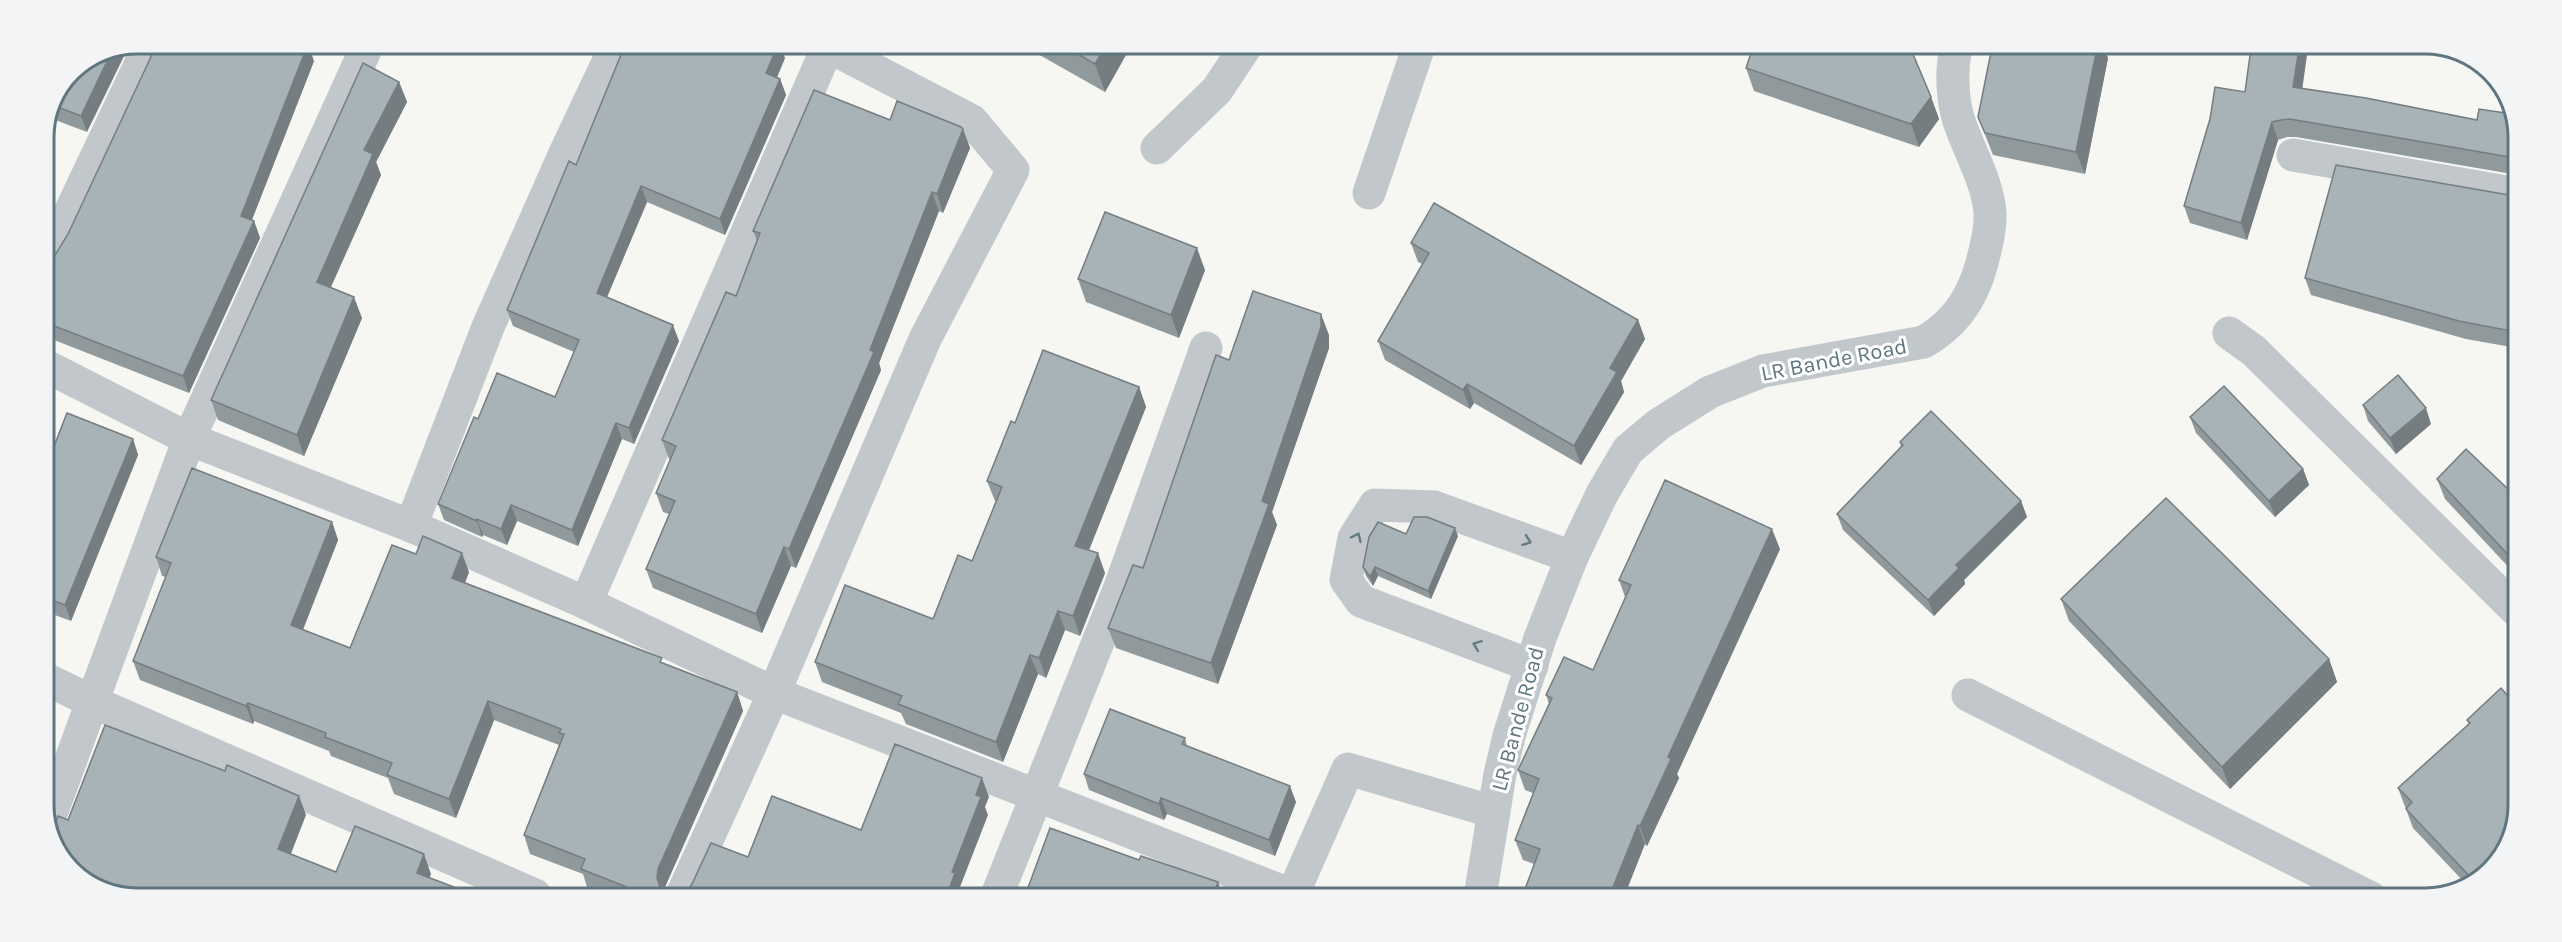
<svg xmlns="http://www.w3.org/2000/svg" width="2562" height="942" font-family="Karla,sans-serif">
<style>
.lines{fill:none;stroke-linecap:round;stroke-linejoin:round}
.minor{stroke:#c1c7ca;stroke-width:33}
.wall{fill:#909a9d}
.shaded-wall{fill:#757d80}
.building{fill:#a7b3b7;stroke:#757d80;stroke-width:1.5}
.oneway{stroke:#647a84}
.labels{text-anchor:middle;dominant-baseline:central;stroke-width:6;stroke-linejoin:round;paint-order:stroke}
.street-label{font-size:22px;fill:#5f7680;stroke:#fff}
.rim{fill:none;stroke:#5f7680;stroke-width:3}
</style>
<rect width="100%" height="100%" fill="#f6f6f3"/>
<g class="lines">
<!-- minor -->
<g class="minor">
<path d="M1157 148 1217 90 1246 46"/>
<path d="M2293 155 2518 194"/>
<path d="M1369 193 1419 46"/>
<path d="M44 267 150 44"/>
<path d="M2229 333 2254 351 2515 609"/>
<path d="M44 365 189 439 411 526 586 603 774 693 1292 895"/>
<path d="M411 526 488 327 566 151 616 45"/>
<path d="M586 603 828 46"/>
<path d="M1532 666 1361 601 1346 580 1354 538 1375 505 1434 507 1572 557"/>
<path d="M44 678 93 702 535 895"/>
<path d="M1968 695 2371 898"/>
<path d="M48 822 189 439 368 44"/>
<path d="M682 895 774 693 925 339 1013 170 972 121 826 45"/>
<path d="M997 895 1120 587 1206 348"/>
<path d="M1292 896 1348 769 1494 812"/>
<path d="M1480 897 1500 774 1509 736 1540 638 1572 557 1602 494 1628 450 1659 424 1710 392 1763 371 1924 342C1952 325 1967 306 1978 276 1984 257 1991 233 1990 212 1987 180 1969 151 1959 121 1952 99 1951 70 1956 47"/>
</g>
</g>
<!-- wall -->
<g class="wall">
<path d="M1022 45 1131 46 1105 92Z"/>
<path d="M1992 47 2104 48 2108 58 2085 174 1993 155 1978 117Z"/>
<path d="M785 58 777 77 780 79 786 95 725 235 647 202 607 297 679 341 634 444 622 439 578 546 517 521 507 545 483 535 482 537 444 520 438 504 478 419 555 397 574 352 513 326 507 310 576 165Z"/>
<path d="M314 61 252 220 254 221 260 238 189 393 44 336V268L49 265Z"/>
<path d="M1746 68 1931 97 1939 119 1919 147 1754 91Z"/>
<path d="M71 71 87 132 50 118Z"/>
<path d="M399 82 407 102 376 162 381 175 331 287 362 318 304 456 218 420 211 400Z"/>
<path d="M2302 89 2518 131V175L2296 137H2287L2278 140 2247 240 2190 223 2184 206 2210 119 2245 92Z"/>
<path d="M890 120 963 129 970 148 943 213 939 211 879 363 881 370 796 568 791 566 762 633 653 588 646 569 669 514 663 512 656 493 671 459H669L662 440 736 296 757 241 753 231Z"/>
<path d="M2518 194 2517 348 2466 339 2311 295 2305 278 2509 195Z"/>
<path d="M1411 243 1638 320 1645 339 1621 381 1624 392 1581 465 1474 403 1470 409 1385 360 1378 341 1422 264 1418 262Z"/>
<path d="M1205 270 1179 338 1086 302 1078 279Z"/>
<path d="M1329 335V348L1272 512 1277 525 1218 684 1116 648 1108 628 1143 568 1229 360Z"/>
<path d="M1139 387 1146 407 1089 550 1105 573 1080 636 1065 630 1046 678 1038 674 1003 762 906 724 901 713 822 682 815 662 933 619 972 561 996 501H995L987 481 1015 423Z"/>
<path d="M2363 405 2431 424 2396 454 2368 421Z"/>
<path d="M2190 417 2303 469 2309 485 2275 517 2196 433Z"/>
<path d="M133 439 138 455 71 621 44 611V472Z"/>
<path d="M1900 442 2021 501 2027 517 1964 580 1965 584 1934 616 1843 530 1837 514 1901 446Z"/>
<path d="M2437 479 2516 491 2515 574 2445 499Z"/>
<path d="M332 522 338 540 303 630 350 648 416 554 469 572 465 583 664 664 737 692 743 711 665 887 664 891 668 894 676 895H606L587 887 583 874 530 854 524 835 559 745 494 720 456 818 394 794 388 778 331 756 329 751 254 721 253 724 140 680 133 661 166 577 162 576 156 557Z"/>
<path d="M1406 534 1458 536 1431 599 1378 576 1373 586 1366 576 1363 567Z"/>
<path d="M1780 549 1677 774 1679 778 1647 846 1645 844 1534 864 1523 860 1515 840 1533 793 1525 790 1518 770 1549 704 1546 695 1593 670 1625 597 1619 580Z"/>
<path d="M2061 599 2329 659 2337 682 2230 789 2069 621Z"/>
<path d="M2514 703 2481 879 2466 884 2413 828 2398 788 2469 725 2467 720Z"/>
<path d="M1185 738 1187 746 1296 802 1275 856 1167 814 1164 820 1089 790 1084 774Z"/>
</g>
<!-- shaded-wall -->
<g class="shaded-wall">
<path d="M308 44 314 61 247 232 241 216Z"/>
<path d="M778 45H780L785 58 772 89 766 73Z"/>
<path d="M1105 46H1131L1105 92 1095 64Z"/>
<path d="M128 48 87 132 81 116 110 55Z"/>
<path d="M2097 48H2104L2108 58 2085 174 2076 152Z"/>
<path d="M2299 48H2308L2300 105 2293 87Z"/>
<path d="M780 79 786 95 725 235 720 219Z"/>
<path d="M399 82 407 102 376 162 381 175 324 302 317 282 364 150Z"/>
<path d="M1931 97 1939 119 1919 147 1911 124Z"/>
<path d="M2272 122 2278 140 2247 240 2241 223Z"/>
<path d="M963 129 970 148 943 213 937 194Z"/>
<path d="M641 186 647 202 602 309 597 293Z"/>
<path d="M932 192 939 211 879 363 881 370 796 568 789 549Z"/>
<path d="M254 221 260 238 189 393 183 376Z"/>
<path d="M1197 248 1205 270 1179 338 1171 315Z"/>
<path d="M354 297 362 318 304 456 297 435Z"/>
<path d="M1321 314 1329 335V348L1272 512 1277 525 1218 684 1211 663Z"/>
<path d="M1638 320 1645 339 1621 381 1624 392 1581 465 1574 446 1610 368Z"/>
<path d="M673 325 679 341 634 444 629 428Z"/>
<path d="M1467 384 1474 403 1470 409 1463 390Z"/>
<path d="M1139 387 1146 407 1083 565 1075 546Z"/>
<path d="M2426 408 2431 424 2396 454 2390 438Z"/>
<path d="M616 423 622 439 578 546 572 530Z"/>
<path d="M133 439 138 455 71 621 65 605Z"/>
<path d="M2303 469 2309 485 2275 517 2269 501Z"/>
<path d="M2021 501 2027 517 1964 580 1965 584 1934 616 1928 600 1956 565Z"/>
<path d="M511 505 517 521 507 545 501 529Z"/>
<path d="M477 519 483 535 482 537 477 521Z"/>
<path d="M332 522 338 540 297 644 291 625Z"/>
<path d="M1455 528 1458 536 1431 599 1428 591Z"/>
<path d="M1772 529 1780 549 1677 774 1679 778 1647 846 1640 826 1668 757Z"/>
<path d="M784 547 791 566 762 633 756 614Z"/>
<path d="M462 553 469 572 459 597 452 578Z"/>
<path d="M1098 553 1105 573 1080 636 1073 616Z"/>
<path d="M1375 567 1378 576 1373 586 1370 577Z"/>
<path d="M1058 611 1065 630 1046 678 1039 658Z"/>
<path d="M1030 655 1038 674 1003 762 996 742Z"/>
<path d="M2329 659 2337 682 2230 789 2222 767Z"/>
<path d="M737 692 743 711 665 887 664 895H663L657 878 658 869Z"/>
<path d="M488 701 494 720 456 818 449 799Z"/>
<path d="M248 703 254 721 253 724 246 706Z"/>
<path d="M982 778 989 797 985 807 988 815 960 887 962 891 960 895H947L952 872 976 795Z"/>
<path d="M1290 786 1296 802 1275 856 1269 840Z"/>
<path d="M299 796 306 815 285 869 278 849Z"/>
<path d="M1161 798 1167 814 1164 820 1159 804Z"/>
<path d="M1638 825 1645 844 1624 897H1609Z"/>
<path d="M424 854 431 874 424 892 417 873Z"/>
<path d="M1218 882 1223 896H1213Z"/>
</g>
<!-- building -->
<g class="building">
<path d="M157 44H308L241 216 254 221 183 376 44 322V268L49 265 68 234Z"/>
<path d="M625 45H778L766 73 780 79 720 219 641 186 597 293 673 325 629 428 616 423 572 530 511 505 501 529 477 519V521L438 504 474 417 478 419 497 373 555 397 579 340 507 310 569 161 576 165Z"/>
<path d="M1062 45 1105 46 1095 64Z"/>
<path d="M1753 47H1910L1931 97 1911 124 1746 68Z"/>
<path d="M1992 47 2097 48 2076 152 1985 133 1978 117Z"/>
<path d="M2251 48H2299L2293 87 2366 98 2477 120 2479 109 2512 114 2518 131V160L2515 158 2290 119 2281 120 2272 122 2241 223 2184 206 2210 119 2215 87 2245 92Z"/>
<path d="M110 55 81 116 55 106 71 71Z"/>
<path d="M363 63 399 82 364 150 373 154 317 282 354 297 297 435 211 400Z"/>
<path d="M814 90 890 120 897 101 961 127 963 129 937 194 932 192 870 350 874 352 789 549 784 547 756 614 646 569 675 501 656 493 676 446 662 440 726 292 736 296 760 233 753 231Z"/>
<path d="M2336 165 2509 195 2518 194 2517 331 2516 332 2459 321 2305 278Z"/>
<path d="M1434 203 1638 320 1610 368 1617 372 1574 446 1467 384 1463 390 1378 341 1429 253 1411 243Z"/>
<path d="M1105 212 1197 248 1171 315 1078 279Z"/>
<path d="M1253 291 1321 314V327L1262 501 1269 504 1211 663 1108 628 1133 565 1143 568 1216 355 1229 360Z"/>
<path d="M1043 350 1139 387 1075 546 1098 553 1073 616 1058 611 1039 658 1030 655 996 742 898 704 902 696 815 662 845 585 933 619 958 555 972 561 1002 487 987 481 1011 421 1015 423Z"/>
<path d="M2398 375 2426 408 2390 438 2363 405Z"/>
<path d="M2224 386 2303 469 2269 501 2190 417Z"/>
<path d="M1931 411 2021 501 1956 565 1959 568 1928 600 1837 514 1903 445 1900 442Z"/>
<path d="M67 413 133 439 65 605 44 597V472Z"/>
<path d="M2466 449 2510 491 2513 488 2516 491 2515 562 2437 479Z"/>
<path d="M192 468 332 522 291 625 350 648 392 545 416 554 423 536 462 553 452 578 662 658 660 662 737 692 658 869 657 878 660 887 668 894 676 895H647L581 869 585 859 524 835 564 734 559 733 561 729 488 701 449 799 387 775 392 763 325 737 326 733 248 703 246 706 133 661 171 563 156 557Z"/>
<path d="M1665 480 1772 529 1668 757 1671 759 1640 826 1638 825 1609 897H1522L1540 849 1515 840 1539 779 1518 770 1552 698 1546 695 1564 657 1593 670 1631 585 1619 580Z"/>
<path d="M2166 498 2329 659 2222 767 2061 599Z"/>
<path d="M1414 517H1427L1455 528 1428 591 1375 567 1370 577 1363 567 1369 537 1378 522 1406 534Z"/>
<path d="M2501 688 2514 703V834L2481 879 2475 882 2406 809 2412 802 2398 788 2470 723 2467 720Z"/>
<path d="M1110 709 1185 738 1182 744 1290 786 1269 840 1161 798 1159 804 1084 774Z"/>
<path d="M105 725 225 771 227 765 299 796 278 849 336 872 355 826 424 854 417 873 472 894H108L63 862 52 832 58 816 68 820Z"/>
<path d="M895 744 982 778 976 795 981 797 952 872 955 873 947 895H678L687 891 692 884 711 843 748 857 772 796 861 830Z"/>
<path d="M1050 828 1139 860 1141 856 1218 882 1213 896H1025Z"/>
</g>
<!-- one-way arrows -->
<defs><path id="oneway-chevron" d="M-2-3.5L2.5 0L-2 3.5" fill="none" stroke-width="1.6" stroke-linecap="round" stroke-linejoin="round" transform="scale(1.5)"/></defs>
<g class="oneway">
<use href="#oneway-chevron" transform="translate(1357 537) rotate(-65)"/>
<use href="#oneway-chevron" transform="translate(1527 541) rotate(20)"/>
<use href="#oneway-chevron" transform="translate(1477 645) rotate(-159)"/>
</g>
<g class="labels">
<!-- street labels -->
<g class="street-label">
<text transform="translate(1834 360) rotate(-11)">LR Bande Road</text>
<text transform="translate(1518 719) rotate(-75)">LR Bande Road</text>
</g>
</g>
<!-- crop -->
<path d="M0 0H2562V942H0ZM137 54H2425A83 83 0 0 1 2508 137V805A83 83 0 0 1 2425 888H137A83 83 0 0 1 54 805V137A83 83 0 0 1 137 54Z" fill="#f2f4f5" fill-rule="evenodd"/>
<path class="rim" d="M137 54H2425A83 83 0 0 1 2508 137V805A83 83 0 0 1 2425 888H137A83 83 0 0 1 54 805V137A83 83 0 0 1 137 54Z"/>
</svg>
